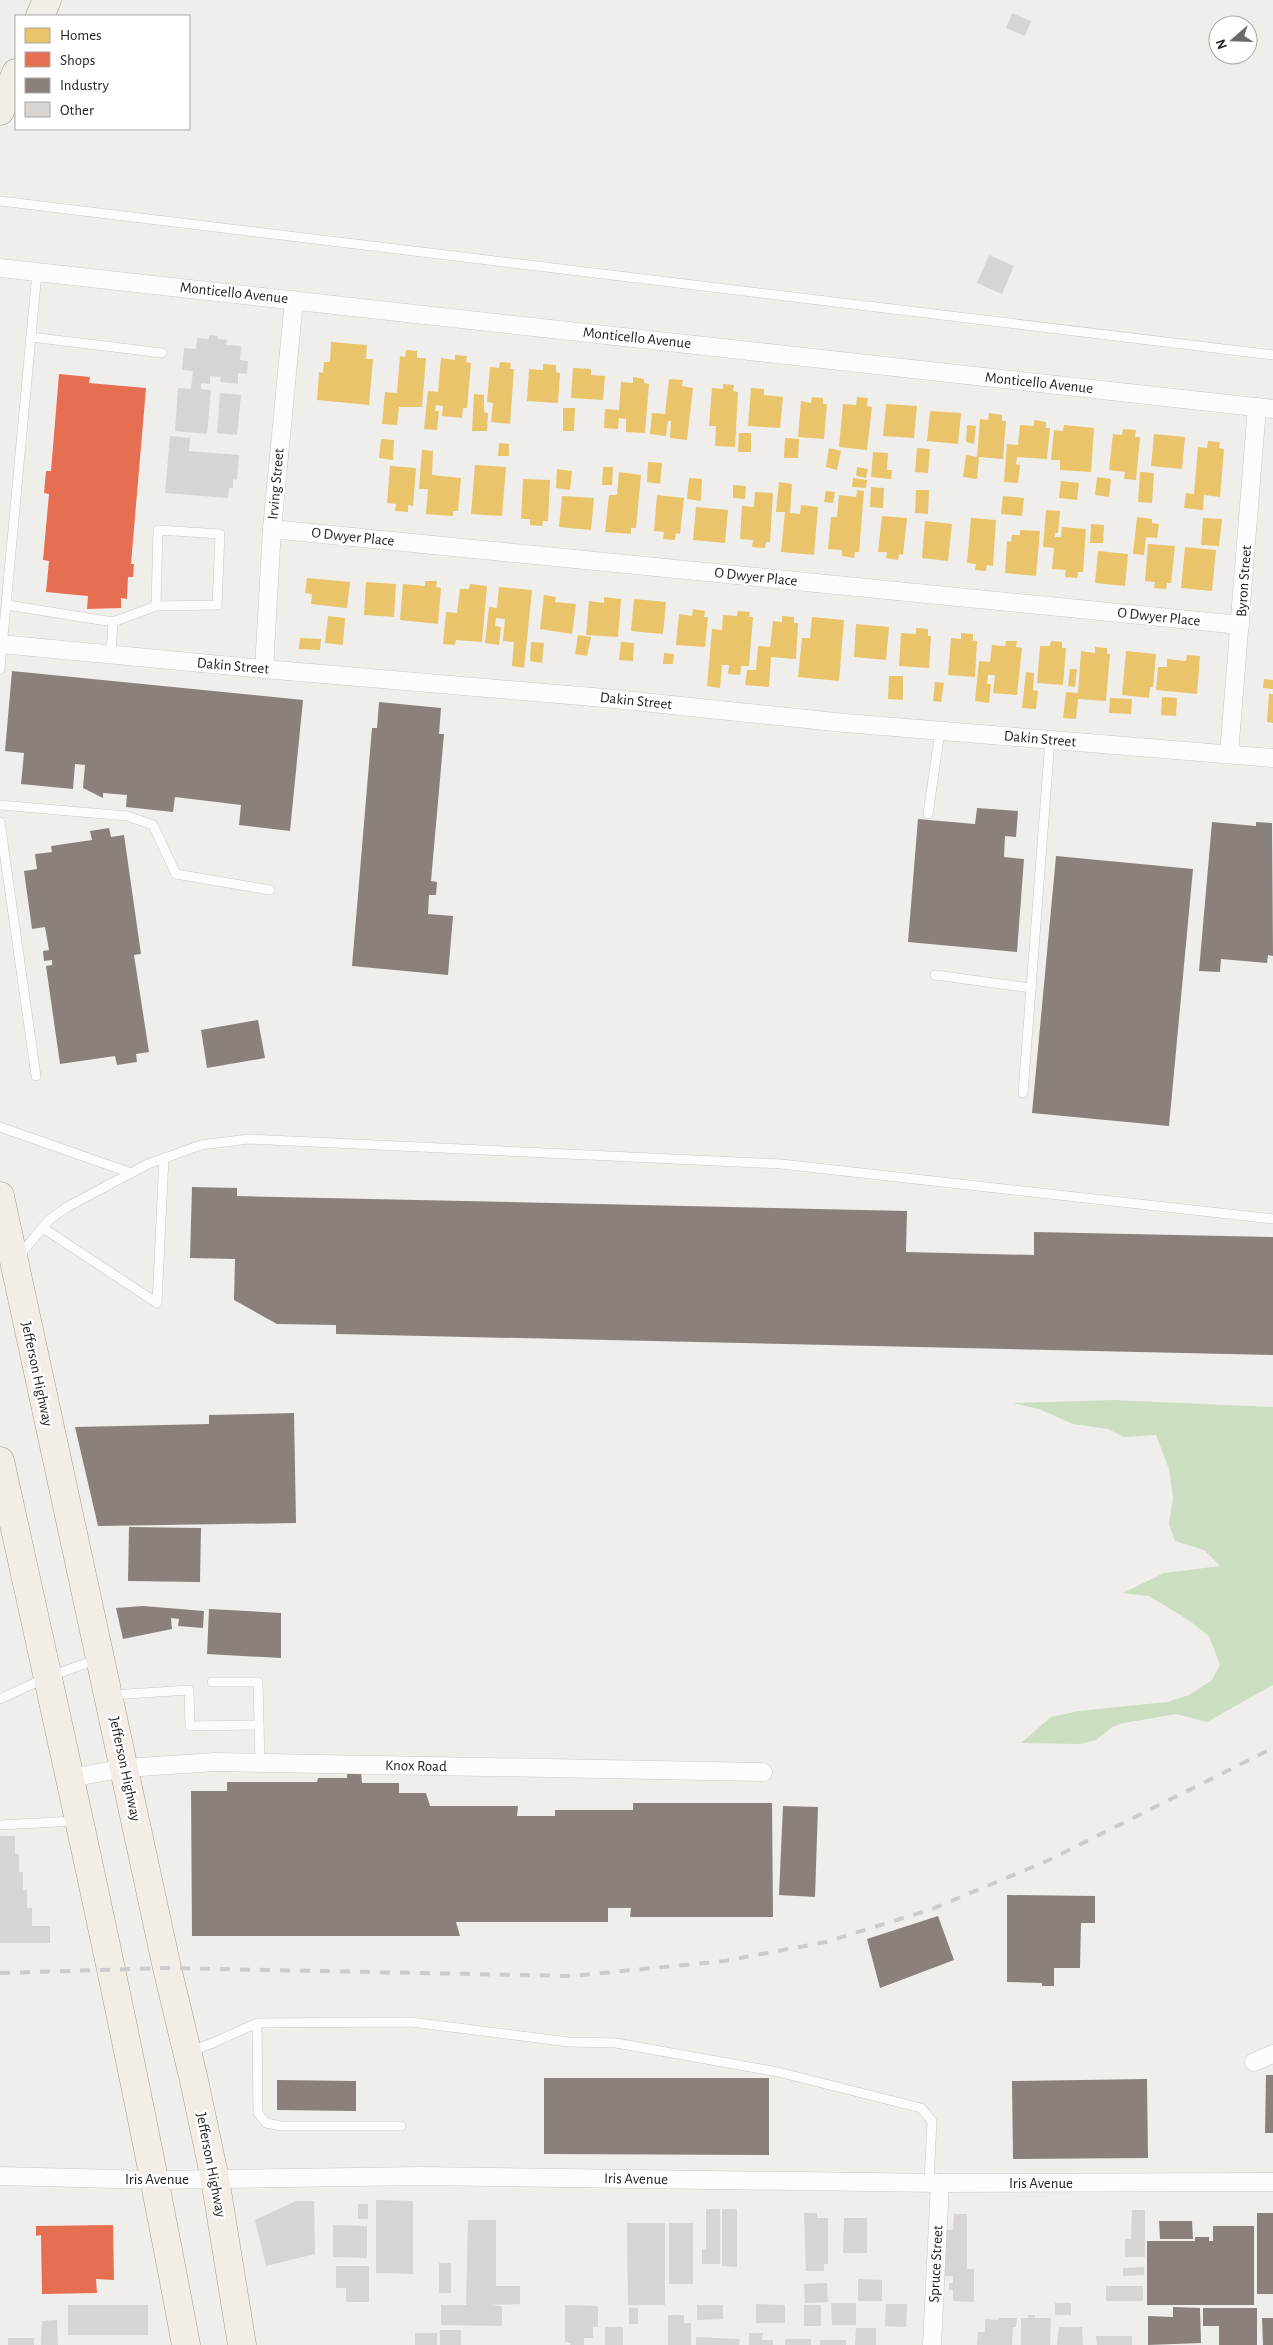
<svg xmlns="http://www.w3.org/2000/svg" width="1273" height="2345" font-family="'Alegreya Sans',sans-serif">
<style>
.forest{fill:#cbdec1}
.homes{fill:#e9c46a}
.shops{fill:#e76f51}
.industry{fill:#8a817c}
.building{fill:#d7d4d2}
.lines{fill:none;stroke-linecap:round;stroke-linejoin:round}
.service-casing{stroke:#c9c8c7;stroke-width:10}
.minor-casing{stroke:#c9c8c7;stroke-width:19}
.primary-casing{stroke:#a79c86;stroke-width:29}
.service{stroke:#fdfcfc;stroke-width:9}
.minor{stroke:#fdfcfc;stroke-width:18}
.primary{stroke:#f3ede7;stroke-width:28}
.rail{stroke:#ccc;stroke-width:4;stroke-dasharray:10 10;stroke-linecap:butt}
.labels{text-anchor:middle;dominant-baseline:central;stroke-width:5;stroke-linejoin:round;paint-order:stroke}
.street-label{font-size:15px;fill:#222;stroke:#fff}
</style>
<rect width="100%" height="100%" fill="#f0eeeb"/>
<!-- forest -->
<path class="forest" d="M1113 1400 1273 1407V1685L1207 1722 1176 1714 1124 1723 1112 1727 1096 1740 1080 1744 1021 1743 1051 1717 1079 1711 1167 1702 1189 1695 1212 1680 1220 1665 1209 1636 1187 1619 1149 1596 1123 1593 1164 1573 1220 1566 1204 1550 1175 1541 1169 1524 1173 1498 1169 1469 1156 1435 1124 1437 1108 1429 1073 1424 1039 1409 1013 1403Z"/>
<!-- homes -->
<g class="homes">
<path d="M331 342 367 345 366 359H373L369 405 317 400 319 372 323 373 324 362H330Z"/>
<path d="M406 350 417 351V358H426L422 407H399L397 425 382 424 385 392 397 393 400 356 405 357Z"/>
<path d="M455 355 467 356 466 362 471 363 467 408H463L462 418 442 416 443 406 436 405 435 411H439L437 430 424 429 428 391 438 392 441 358 455 360Z"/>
<path d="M500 362 511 363 510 369H514L510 424 491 422 493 403 487 402 490 367 499 368Z"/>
<path d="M543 364 556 365V372L560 373 558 403 527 401 529 369 543 370Z"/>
<path d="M573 368 591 369V375L605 376 603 400 571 398Z"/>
<path d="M633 377 644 379V383L649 384 645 433 626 432V419L619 418 618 429 604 428 605 409 619 410 621 382 633 383Z"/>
<path d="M669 379 683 380 682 386 693 388 687 440 670 438 671 421H668L666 436 650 434 652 413 665 414Z"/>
<path d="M723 384 734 385 733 391 738 392 735 447 715 446 716 426H709L712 388 723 389Z"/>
<path d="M751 388 764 389V395L783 397 780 428 748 426Z"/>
<path d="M474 394 484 395V412L488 413 487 431H472Z"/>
<path d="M812 397 823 398V404H827L824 439 798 437 801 401 811 403Z"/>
<path d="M857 397 868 398 867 406 872 407 867 450 839 447 843 404 856 405Z"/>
<path d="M886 404 917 406 914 438 883 436Z"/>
<path d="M563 408H575L574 431H563Z"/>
<path d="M930 411 961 413 958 444 927 441Z"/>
<path d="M989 413 1002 415V421H1006L1003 459 979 457 977 479 963 477 966 455 977 457 980 419 988 420Z"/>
<path d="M1034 420 1046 422V428H1050L1047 459 1017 457 1016 464 1020 465 1018 483 1004 482 1007 444 1018 445 1020 425 1034 426Z"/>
<path d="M967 425 976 426 974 444 966 442Z"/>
<path d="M1064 425 1094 428 1091 472 1060 470V460H1051L1054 430 1063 431Z"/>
<path d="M1123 429 1136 430 1135 437H1140L1136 480 1124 479 1125 472 1109 470 1113 434 1122 435Z"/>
<path d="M739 433H751V452H738Z"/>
<path d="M1154 434 1185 437 1182 469 1151 466Z"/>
<path d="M785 438 799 439 798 458H784Z"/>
<path d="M381 439 394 440 393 460 379 458Z"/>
<path d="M1208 441 1220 442 1219 448 1224 449 1220 497 1204 495 1203 510 1184 508 1186 493 1194 494 1198 447 1207 448Z"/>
<path d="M499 443 509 444V456H498Z"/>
<path d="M829 448 841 451 837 470 826 467Z"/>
<path d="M917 448 930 449 928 473 915 472Z"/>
<path d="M422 450 433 451 432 475 461 478 458 511H453V516L426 514 428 489H419Z"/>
<path d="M873 452 888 453 887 470H892L891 479 871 477Z"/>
<path d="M648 462 662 463 660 484 647 482Z"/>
<path d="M475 465 506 467 502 516 471 514Z"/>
<path d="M390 466 416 468 413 506 408 505V512L395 511 396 504 387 503Z"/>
<path d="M603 467H613L612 485H602Z"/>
<path d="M857 467 868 469 866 478 856 476Z"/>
<path d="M557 469 572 471 570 490 556 488Z"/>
<path d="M619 472 641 475 636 528H631V534L605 532 609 495H617Z"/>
<path d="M1140 472 1154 473 1152 503 1138 502Z"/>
<path d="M1097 477 1111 479 1109 497 1095 495Z"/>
<path d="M689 478 702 479 701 501 687 499Z"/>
<path d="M853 478 867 480 866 488 852 487Z"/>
<path d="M523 479 550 480 548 521H543L542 526 530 525V519H521Z"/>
<path d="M1061 481 1079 483 1077 500 1059 498Z"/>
<path d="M779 482 792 484 790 513 800 514 801 505 818 507 814 555 781 552 785 512H776Z"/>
<path d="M733 485 746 486 745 499 733 498Z"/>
<path d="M871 487 884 488 883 508 870 507Z"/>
<path d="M857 490 864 491 859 552H855L854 558 842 556V550L828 549 831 517H837L839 495 856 497Z"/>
<path d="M916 490H929L928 514 915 513Z"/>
<path d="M826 491 835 492 833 503 824 502Z"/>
<path d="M755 492 773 493 770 542H766L765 548 752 547 753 540 740 539 742 506 754 507Z"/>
<path d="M657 495 684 498 680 534 676 533 675 540 663 539 664 532 654 531Z"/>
<path d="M562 496 594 498 591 530 559 527Z"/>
<path d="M1003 496 1024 498 1022 516 1001 514Z"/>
<path d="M696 507 728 510 725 543 693 540Z"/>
<path d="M1046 510 1060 511 1058 533H1055V537H1061L1062 527 1086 529 1083 572H1078L1077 578 1065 577 1066 570 1052 569 1054 548 1043 547Z"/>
<path d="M882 516 907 518 903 555 899 554 898 560 886 558 887 552H878Z"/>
<path d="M1137 517 1152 519V523L1159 524 1157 538 1146 537 1144 555 1133 554Z"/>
<path d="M971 518 996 520 993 566 987 565 986 571 975 570 976 564 967 563Z"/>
<path d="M1203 518 1222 519 1219 546 1201 545Z"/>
<path d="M925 521 952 524 948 561 922 558Z"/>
<path d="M1091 524 1104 525 1103 543H1090Z"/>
<path d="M1020 530 1040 531 1036 576 1005 573 1007 541 1011 542 1012 535H1020Z"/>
<path d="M1148 544 1175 546 1171 583H1167L1166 589 1154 588 1155 582 1145 581Z"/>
<path d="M1185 547 1216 550 1212 591 1181 588Z"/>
<path d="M1098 551 1128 554 1125 586 1095 583Z"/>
<path d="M307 578 350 582 347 608 311 604 312 594 305 593Z"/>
<path d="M425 581H437L436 587 441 588 438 624 400 620 403 584 425 586Z"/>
<path d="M366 582 396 584 394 617 364 615Z"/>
<path d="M470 584 487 586 482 642 456 640 455 645 443 644 446 612 457 613 460 589H469Z"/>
<path d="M499 587 532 590 524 668 512 666 514 642 503 641 505 619 496 618 495 626 501 627 499 645 485 643 489 607 497 608Z"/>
<path d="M544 595 556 597 555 602 576 604 572 634 540 629Z"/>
<path d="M604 597 621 599 618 637 586 635 589 601 604 603Z"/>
<path d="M634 599 666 602 663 634 631 631Z"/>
<path d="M693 609 705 611 704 617H708L705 647 676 645 679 614 692 616Z"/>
<path d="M738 611 750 612 749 617H753L749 666H741L740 675 728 674 729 665H722L720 688 707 686 712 629 722 630 723 615 737 616Z"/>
<path d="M328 616 345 618 343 645 325 643Z"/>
<path d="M782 616 794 617V623H798L796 659 771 657 769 687 745 685 747 670H756L758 646 770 647 773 621 782 622Z"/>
<path d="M812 617 844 620 839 681 798 677 802 638H810Z"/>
<path d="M856 624 889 627 886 660 854 657Z"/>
<path d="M916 628 928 629V636H931L929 668 899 666 901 633 916 634Z"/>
<path d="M961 633 973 634V641H977L975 677 948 675 951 638 961 639Z"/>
<path d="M578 635 591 637 587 656 575 654Z"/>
<path d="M300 638 321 639 320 650 299 649Z"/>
<path d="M1006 641H1017L1016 647 1022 648 1017 695 993 693 995 675H988L987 684H991L989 703 975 701 979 661 990 662 992 645 1005 646Z"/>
<path d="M1051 641 1062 642V648H1066L1063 685 1037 683 1040 646H1050Z"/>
<path d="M531 642 544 643 542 663 530 661Z"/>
<path d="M621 642 634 643 633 661 619 660Z"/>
<path d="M1095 647 1107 648V654H1110L1106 701 1078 699 1076 719 1063 718 1066 692 1078 693 1081 651 1095 653Z"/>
<path d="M1126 651 1156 654 1153 687H1150L1149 698 1122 695Z"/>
<path d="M664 653 674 654 673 664H663Z"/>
<path d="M1187 655 1200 656 1197 694 1156 690 1158 667H1167V659L1186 661Z"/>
<path d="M1070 669H1077L1075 687 1068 686Z"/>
<path d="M1026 672 1034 673 1033 690 1038 691 1036 709 1022 708Z"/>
<path d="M889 676H903V700L888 699Z"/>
<path d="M1264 679 1273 680V689L1263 688Z"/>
<path d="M935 682 944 683 941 702 933 701Z"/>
<path d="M1269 694H1273V723L1267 722Z"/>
<path d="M1162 697 1177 698 1176 716 1161 715Z"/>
<path d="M1110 698 1132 699 1131 714 1109 713Z"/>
</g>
<!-- shops -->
<g class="shops">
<path d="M59 374 90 377 89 383 146 388 131 564H134L133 577H128L127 599 121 598V608L87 609 88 596 46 592 49 561 43 560 49 494 44 493 46 471H51Z"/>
<path d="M113 2225 114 2280 96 2279 97 2293 42 2294 41 2235 36 2236V2226Z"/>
</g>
<!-- industry -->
<g class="industry">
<path d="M12 671 303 700 290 831 239 825 241 805 175 797 173 812 126 807 127 795 103 793V798L83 788 85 765 75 764 73 789 21 784 24 753 5 751Z"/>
<path d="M379 702 441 708 439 734H444L431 881 437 882 436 895H429L428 914 453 916 448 975 352 966 372 728H377Z"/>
<path d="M977 808 1018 811 1016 837 1005 836 1004 857 1024 859 1017 952 908 942 918 819 975 824Z"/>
<path d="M1212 822 1256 826V822L1272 823 1273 956 1268 955 1267 963 1221 959 1220 972 1199 971Z"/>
<path d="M109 828 111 837 124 835 141 954 134 955 149 1052 136 1054 137 1062 117 1065 115 1056 60 1064 46 966 52 965V960L44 961 43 951 49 950 45 927 32 929 24 871 37 869 35 854 52 852 51 846 92 840 90 831Z"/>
<path d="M1056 856 1193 869 1169 1126 1032 1113Z"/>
<path d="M258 1020 265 1058 207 1068 201 1030Z"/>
<path d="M192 1187 237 1188V1196L907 1211 906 1252 1034 1255V1232L1273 1237V1355L336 1334V1325L277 1324 234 1300 235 1259 190 1258Z"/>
<path d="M294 1413 296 1523 98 1526 75 1427 209 1424V1415Z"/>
<path d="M129 1527 201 1528 200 1582 128 1581Z"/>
<path d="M143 1606 204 1611 203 1628 178 1626 179 1619 171 1618 172 1629 123 1639 116 1608Z"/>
<path d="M209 1609 281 1613V1658L207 1654Z"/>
<path d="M347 1772H361L362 1783H399V1793H426L430 1806H518L517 1816H555V1810H633V1803H772L773 1917H630L631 1908H608V1922H456L460 1936H192L191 1791H227V1782H317L318 1778H347Z"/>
<path d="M783 1806 818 1807 815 1897 779 1895Z"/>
<path d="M1007 1895 1095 1896V1923H1081L1080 1968H1054V1986H1042V1983L1007 1982Z"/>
<path d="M938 1916 954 1960 880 1988 867 1939Z"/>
<path d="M1266 2075H1273V2133H1265Z"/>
<path d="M544 2078H769V2155L544 2154Z"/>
<path d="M1147 2079 1148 2158 1013 2159 1012 2081Z"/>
<path d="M277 2080 356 2081V2111L277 2110Z"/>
<rect x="1257" y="2213" width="16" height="81"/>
<path d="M1159 2221H1192L1193 2239H1160Z"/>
<path d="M1213 2226H1254V2305H1147V2241H1195V2237H1209V2241H1213Z"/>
<path d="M1173 2307 1200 2308 1201 2343 1148 2345V2316L1173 2317Z"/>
<path d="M1203 2308H1257V2345H1219V2326H1203Z"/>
<path d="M1262 2318H1273V2345H1263Z"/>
</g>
<!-- building -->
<g class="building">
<path d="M1012 13 1031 21 1025 36 1006 28Z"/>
<path d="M989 255 1014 266 1002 294 977 283Z"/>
<path d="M209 335 218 336V339L227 340 226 345 241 346 240 360 248 361 247 374 238 373V384L220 382 221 377 210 376V384L201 383V389L211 390 207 434 175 431 178 388 191 389 193 371 182 370 184 348 196 349 197 338 209 339Z"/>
<path d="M220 393 241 395 237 435 217 433Z"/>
<path d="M170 436 190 438 189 451 239 455 237 480 233 479V488H229L228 498 165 493Z"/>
<path d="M0 1836H15V1854H19V1872H23V1890H27V1908H32V1926H50V1943H0Z"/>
<path d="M376 2200 413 2201V2274L376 2273Z"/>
<path d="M296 2201H314L315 2254 266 2266 255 2220Z"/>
<rect x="358" y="2204" width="10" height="15"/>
<path d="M706 2209H720V2264H702V2249L706 2250Z"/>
<path d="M722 2209H737V2267L722 2266Z"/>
<path d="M1132 2210H1145V2257H1125V2239H1131Z"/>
<path d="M804 2213H817V2218H828V2264H824V2271H806Z"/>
<path d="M954 2214H967V2269H974V2302L953 2301V2290H949V2283H953V2276H945L946 2230H953Z"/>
<path d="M844 2218H867V2253H843Z"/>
<path d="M468 2220H496V2286H520V2304L488 2305 502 2306V2326L441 2325V2305H466Z"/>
<path d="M627 2223H665V2305H628Z"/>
<rect x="669" y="2223" width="24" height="61"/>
<path d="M333 2225 367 2226V2258L333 2257Z"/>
<rect x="439" y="2263" width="12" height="30"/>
<path d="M336 2266H369V2302H346V2288H336Z"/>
<path d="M1144 2267V2275L1123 2276V2268Z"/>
<path d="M858 2279 882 2280V2301H858Z"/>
<path d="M827 2283 828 2302 805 2303 804 2284Z"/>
<rect x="1106" y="2286" width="37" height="15"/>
<path d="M831 2303H856V2325H832Z"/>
<rect x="1055" y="2303" width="16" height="12"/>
<path d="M756 2304 785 2305V2323H756Z"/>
<path d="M886 2304H907L906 2327 885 2326Z"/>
<rect x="68" y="2305" width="80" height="30"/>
<path d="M565 2305 598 2306V2327H593V2338H584V2345H570L571 2343 565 2342Z"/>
<path d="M697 2305H723V2319L697 2320Z"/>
<rect x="804" y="2305" width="17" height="21"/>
<rect x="629" y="2308" width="9" height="16"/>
<path d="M668 2315H684V2323H691V2345H668Z"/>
<path d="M1028 2315H1035V2318H1051L1050 2345H1021V2318H1028Z"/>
<path d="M998 2318H1017L1016 2327H1013L1012 2345H977L978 2332H985V2319L998 2320Z"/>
<path d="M57 2320 58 2345H41L42 2321Z"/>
<rect x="605" y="2327" width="18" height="18"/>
<path d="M1059 2327H1082L1083 2345H1057Z"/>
<path d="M856 2328H876V2345H855Z"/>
<rect x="440" y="2330" width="21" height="15"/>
<rect x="415" y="2333" width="22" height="12"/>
<path d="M749 2333H763L762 2340H773V2345H749Z"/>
<path d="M1096 2336H1132V2345H1097Z"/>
<path d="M696 2337 740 2339 739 2345H696Z"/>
<rect x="8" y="2338" width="26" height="7"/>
<rect x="785" y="2339" width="26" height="6"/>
<rect x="820" y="2340" width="26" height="5"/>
</g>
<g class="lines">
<defs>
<g id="service">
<path d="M0 201 1273 355"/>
<path d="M31 337 162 353"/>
<path d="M7 605 113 622 111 655"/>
<path d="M113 622 156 606 217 605 220 534 158 530 156 606"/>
<path d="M0 669 37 272"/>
<path d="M0 805 127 816 153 825 176 874 270 890"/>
<path d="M928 814 940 731"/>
<path d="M0 822 36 1076"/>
<path d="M935 975 1031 988"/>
<path d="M1023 1093 1050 740"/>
<path d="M0 1127 131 1173"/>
<path d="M43 1228 157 1303 164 1158"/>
<path d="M18 1257 49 1220 67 1207 148 1164 201 1145 248 1139 781 1164 1273 1219"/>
<path d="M212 1682H258L260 1763"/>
<path d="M112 1695 189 1690 190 1726 259 1725"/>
<path d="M0 1699 48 1677 98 1659"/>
<path d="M0 1825 76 1821"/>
<path d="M257 2023 258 2113 266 2123 281 2126H401"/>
<path d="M189 2052 215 2042 257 2023 411 2022 569 2042 616 2043 778 2072 921 2108 932 2121 929 2182"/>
</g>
<g id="minor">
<path d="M0 268 1273 409"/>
<path d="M272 529 1240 625"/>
<path d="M0 644 264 669 604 698 845 723 1273 758"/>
<path d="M264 669 272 529 294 300"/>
<path d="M1229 754 1257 407"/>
<path d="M70 1778 125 1768 215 1762 763 1772"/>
<path d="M1254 2062 1273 2054"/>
<path d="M0 2176 155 2180 420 2176 940 2183 1273 2182"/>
<path d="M932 2345 940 2183"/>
</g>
<g id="primary">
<path d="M40 16 47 0"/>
<path d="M0 111 16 73"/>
<path d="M0 1196 167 1968 193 2076 215 2179 242 2345"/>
<path d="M0 1461C65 1755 131 2049 186 2345"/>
</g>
</defs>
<!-- service casing -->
<use href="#service" class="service-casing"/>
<!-- minor casing -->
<use href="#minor" class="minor-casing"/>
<!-- primary casing -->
<use href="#primary" class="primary-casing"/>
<!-- service -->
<use href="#service" class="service"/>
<!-- minor -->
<use href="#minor" class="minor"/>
<!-- primary -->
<use href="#primary" class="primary"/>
<!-- rail -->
<path class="rail" d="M0 1973 167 1968 572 1976 724 1961 826 1942 932 1909 1047 1861 1273 1748"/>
</g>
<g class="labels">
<!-- street labels -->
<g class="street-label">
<text transform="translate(234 293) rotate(6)">Monticello Avenue</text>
<text transform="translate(637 338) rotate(6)">Monticello Avenue</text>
<text transform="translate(1039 383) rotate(6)">Monticello Avenue</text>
<text transform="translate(276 484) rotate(-85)">Irving Street</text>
<text transform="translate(353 537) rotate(6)">O Dwyer Place</text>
<text transform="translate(756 577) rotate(6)">O Dwyer Place</text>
<text transform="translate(1244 581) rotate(-86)">Byron Street</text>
<text transform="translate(1159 617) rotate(6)">O Dwyer Place</text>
<text transform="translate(233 666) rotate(5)">Dakin Street</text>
<text transform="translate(636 701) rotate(6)">Dakin Street</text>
<text transform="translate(1040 739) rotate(5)">Dakin Street</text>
<text transform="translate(37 1374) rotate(78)">Jefferson Highway</text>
<text transform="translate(416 1766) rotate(1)">Knox Road</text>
<text transform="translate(125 1769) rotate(78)">Jefferson Highway</text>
<text transform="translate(211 2165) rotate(79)">Jefferson Highway</text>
<text x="157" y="2179">Iris Avenue</text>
<text transform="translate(636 2179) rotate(1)">Iris Avenue</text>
<text x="1041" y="2183">Iris Avenue</text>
<text transform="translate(936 2264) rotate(-87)">Spruce Street</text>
</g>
</g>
<!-- legend -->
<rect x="15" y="15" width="175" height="115" fill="#ffffff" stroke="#a7a7a7"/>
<rect x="25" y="28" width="25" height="15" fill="#e9c46a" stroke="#a7a7a7"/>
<text x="60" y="40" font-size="15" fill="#222222">Homes</text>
<rect x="25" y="52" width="25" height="15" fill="#e76f51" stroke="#a7a7a7"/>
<text x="60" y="65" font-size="15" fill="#222222">Shops</text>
<rect x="25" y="78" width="25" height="15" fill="#8a817c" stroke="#a7a7a7"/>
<text x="60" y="90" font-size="15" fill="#222222">Industry</text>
<rect x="25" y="102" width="25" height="15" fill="#d7d4d2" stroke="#a7a7a7"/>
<text x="60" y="115" font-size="15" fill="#222222">Other</text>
<!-- north arrow -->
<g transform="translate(1233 40) rotate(250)"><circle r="24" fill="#ffffff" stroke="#a7a7a7"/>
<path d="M0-4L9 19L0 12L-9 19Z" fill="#6a6968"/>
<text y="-8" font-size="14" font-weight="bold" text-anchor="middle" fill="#222222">N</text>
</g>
</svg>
